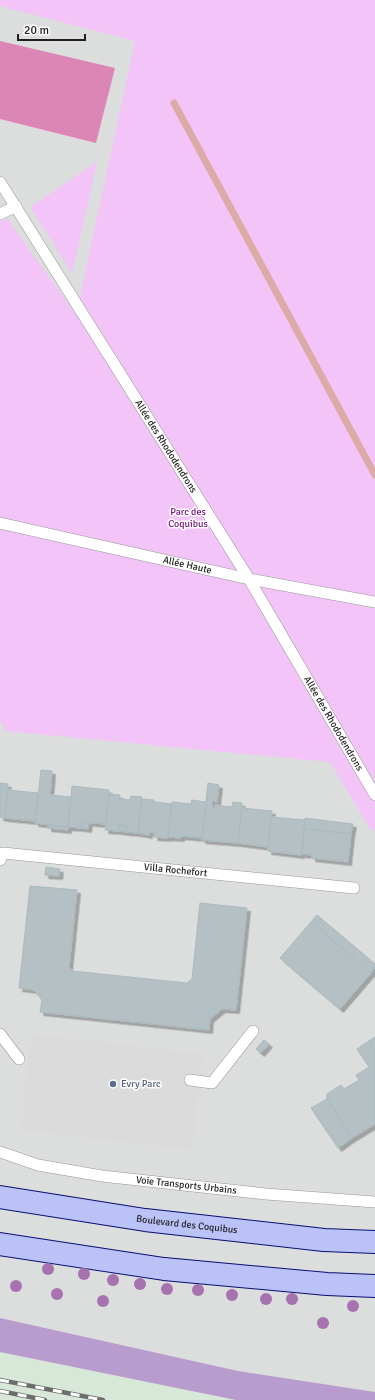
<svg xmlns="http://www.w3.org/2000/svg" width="375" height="1400" font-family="Signika,sans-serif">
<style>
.residential{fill:#dcdddd}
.industrial{fill:#d8e8d8}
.forest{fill:#b79ccd}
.park{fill:#f3c4f8}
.pitch{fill:#dc86b5}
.parking{fill:#dbdbdb}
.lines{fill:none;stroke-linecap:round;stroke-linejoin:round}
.stream{stroke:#dcaba7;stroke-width:7}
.building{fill:#b5c0c4;stroke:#a8bac1;filter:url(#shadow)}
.lane-casing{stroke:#969696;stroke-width:12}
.secondary-casing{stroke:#080e74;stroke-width:24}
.lane{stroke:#fff;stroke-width:11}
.secondary{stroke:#bbc2f8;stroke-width:22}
.rail-casing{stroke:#6d6d6d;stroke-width:4.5}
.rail{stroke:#fff;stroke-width:3;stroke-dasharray:9;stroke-linecap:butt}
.tree{fill:#a672af}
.service-dot{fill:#5c6f8a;stroke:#fff;stroke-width:1.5}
.labels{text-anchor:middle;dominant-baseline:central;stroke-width:3;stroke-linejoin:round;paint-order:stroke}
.street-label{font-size:10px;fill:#1f1f1f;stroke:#fff}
.park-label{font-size:10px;fill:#720f7b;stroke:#fff}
.service-label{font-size:10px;fill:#4e5e75;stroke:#fff;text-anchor:start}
</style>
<defs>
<filter id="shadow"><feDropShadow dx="3.5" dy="3.5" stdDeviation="0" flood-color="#0004"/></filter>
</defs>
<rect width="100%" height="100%" fill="#e6eaef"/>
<!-- residential -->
<rect class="residential" x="0" y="0" width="375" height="1400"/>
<!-- industrial -->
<path class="industrial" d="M0 1352 236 1400H0Z"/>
<!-- forest -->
<path class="forest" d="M0 1318 238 1371 375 1392V1400H236L0 1352Z"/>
<!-- park -->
<g class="park">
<path d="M0 0H375V830H371L330 762 6 731 0 720V222L7 218 76 315 135 41 0 6Z"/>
<path d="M97 162 72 273 30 207Z"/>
</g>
<!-- pitch -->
<path class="pitch" d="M0 41 115 68 96 143 0 119Z"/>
<!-- parking -->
<path class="parking" d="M33 1034 203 1054 192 1150 22 1130 27 1061Z"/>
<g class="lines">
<!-- stream -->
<path class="stream" d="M174 103 375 475"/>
</g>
<!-- building -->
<g class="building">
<path d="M41 770 52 771 50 795 71 797 68 827 35 823Z"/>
<path d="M0 783 8 784 5 818 0 817Z"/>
<path d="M208 783 219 785 217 802 212 801V807L215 808V805L232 807 233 802 242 803 238 843 202 840Z"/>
<path d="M72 786 109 790 106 824 82 822V828L68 827Z"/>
<path d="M8 790 38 793 35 821 5 818Z"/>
<path d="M109 794 120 795 119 799 130 800 131 796 142 797 138 833 126 832 127 826 119 825V831L105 830Z"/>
<path d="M142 799 154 800V802L172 804 168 838 154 837 155 833 149 832V835L138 833Z"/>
<path d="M192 800 206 802 202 838 181 836V838L168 837 172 802 191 804Z"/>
<path d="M242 808 272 811 268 847 238 843Z"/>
<path d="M271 817 305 820 301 855 268 851Z"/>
<path d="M305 818 353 824 351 834 304 829Z"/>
<path d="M82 822H89L88 829 82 828Z"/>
<path d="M48 825 68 827V830L48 828Z"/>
<path d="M119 825 127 826 126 832 119 831Z"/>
<path d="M304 829 351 834 348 862 312 858V855L302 854Z"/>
<path d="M46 867 60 869 59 876 45 875Z"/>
<path d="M30 886 77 890 69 967 72 971 187 983 192 979 200 903 247 908 236 1010 222 1009 210 1019 209 1030 40 1012 42 1000 34 990 19 988Z"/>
<path d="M317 915 375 964V967L371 973 311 922Z"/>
<path d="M311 922 371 973 340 1009 280 958Z"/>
<path d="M375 1037V1124L352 1138 327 1099V1094L341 1085 344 1089 359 1080 356 1075 369 1067 357 1049Z"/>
<path d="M264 1040 269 1044 261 1053 256 1049Z"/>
<path d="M327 1099 352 1138 338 1148 311 1108Z"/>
</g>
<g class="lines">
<defs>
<g id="lane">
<path id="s1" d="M0 182 249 579 375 795"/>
<path d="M0 214 16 206"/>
<path id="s2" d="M0 523 249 579 375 602"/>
<path id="s3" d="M0 860 3 853 354 888"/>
<path d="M0 1034 19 1059"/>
<path d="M190 1080 212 1083 253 1031"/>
<path id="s4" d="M0 1152 38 1165 102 1176 266 1194 375 1202"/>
</g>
<g id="secondary">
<path id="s5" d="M0 1197 145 1220 324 1240 375 1242"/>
<path d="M0 1244 164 1269 327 1284 375 1286"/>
</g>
</defs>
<!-- lane casing -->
<use href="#lane" class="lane-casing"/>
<!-- secondary casing -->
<use href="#secondary" class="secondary-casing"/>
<!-- lane -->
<use href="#lane" class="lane"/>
<!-- secondary -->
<use href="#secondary" class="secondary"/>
<defs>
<g id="rail">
<path d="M0 1380 103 1400"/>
<path d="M0 1391 45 1400"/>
</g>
</defs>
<!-- rail casing -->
<use href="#rail" class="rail-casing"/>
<!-- rail -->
<use href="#rail" class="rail"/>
</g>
<!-- trees -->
<g class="tree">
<circle cx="48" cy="1269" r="6"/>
<circle cx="84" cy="1274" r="6"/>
<circle cx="113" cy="1280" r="6"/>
<circle cx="140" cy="1284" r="6"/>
<circle cx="16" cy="1286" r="6"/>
<circle cx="167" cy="1289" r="6"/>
<circle cx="198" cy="1290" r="6"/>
<circle cx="57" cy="1294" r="6"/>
<circle cx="232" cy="1295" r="6"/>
<circle cx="266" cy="1299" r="6"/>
<circle cx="292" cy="1299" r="6"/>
<circle cx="103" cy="1301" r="6"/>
<circle cx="353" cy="1306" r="6"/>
<circle cx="323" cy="1323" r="6"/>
</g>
<!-- markers -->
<circle class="service-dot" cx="113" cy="1084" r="4"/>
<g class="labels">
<!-- street labels -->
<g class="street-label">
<text stroke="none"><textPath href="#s1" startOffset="312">Allée des Rhododendrons</textPath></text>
<text stroke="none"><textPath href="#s2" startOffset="192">Allée Haute</textPath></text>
<text stroke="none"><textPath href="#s1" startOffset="636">Allée des Rhododendrons</textPath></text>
<text stroke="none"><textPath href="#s3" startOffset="181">Villa Rochefort</textPath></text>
<text stroke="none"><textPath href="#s4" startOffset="190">Voie Transports Urbains</textPath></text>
<text stroke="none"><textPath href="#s5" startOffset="189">Boulevard des Coquibus</textPath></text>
</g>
<!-- park labels -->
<g class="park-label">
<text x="188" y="512">Parc des<tspan x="188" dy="12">Coquibus</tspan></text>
</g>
<!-- service labels -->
<g class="service-label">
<text x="121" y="1084">Evry Parc</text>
</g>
</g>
<!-- scale -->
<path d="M18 34v6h67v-6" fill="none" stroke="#1f1f1f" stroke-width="2"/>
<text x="24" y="34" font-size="12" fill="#1f1f1f" stroke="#ffffff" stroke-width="3" paint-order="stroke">20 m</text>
</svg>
